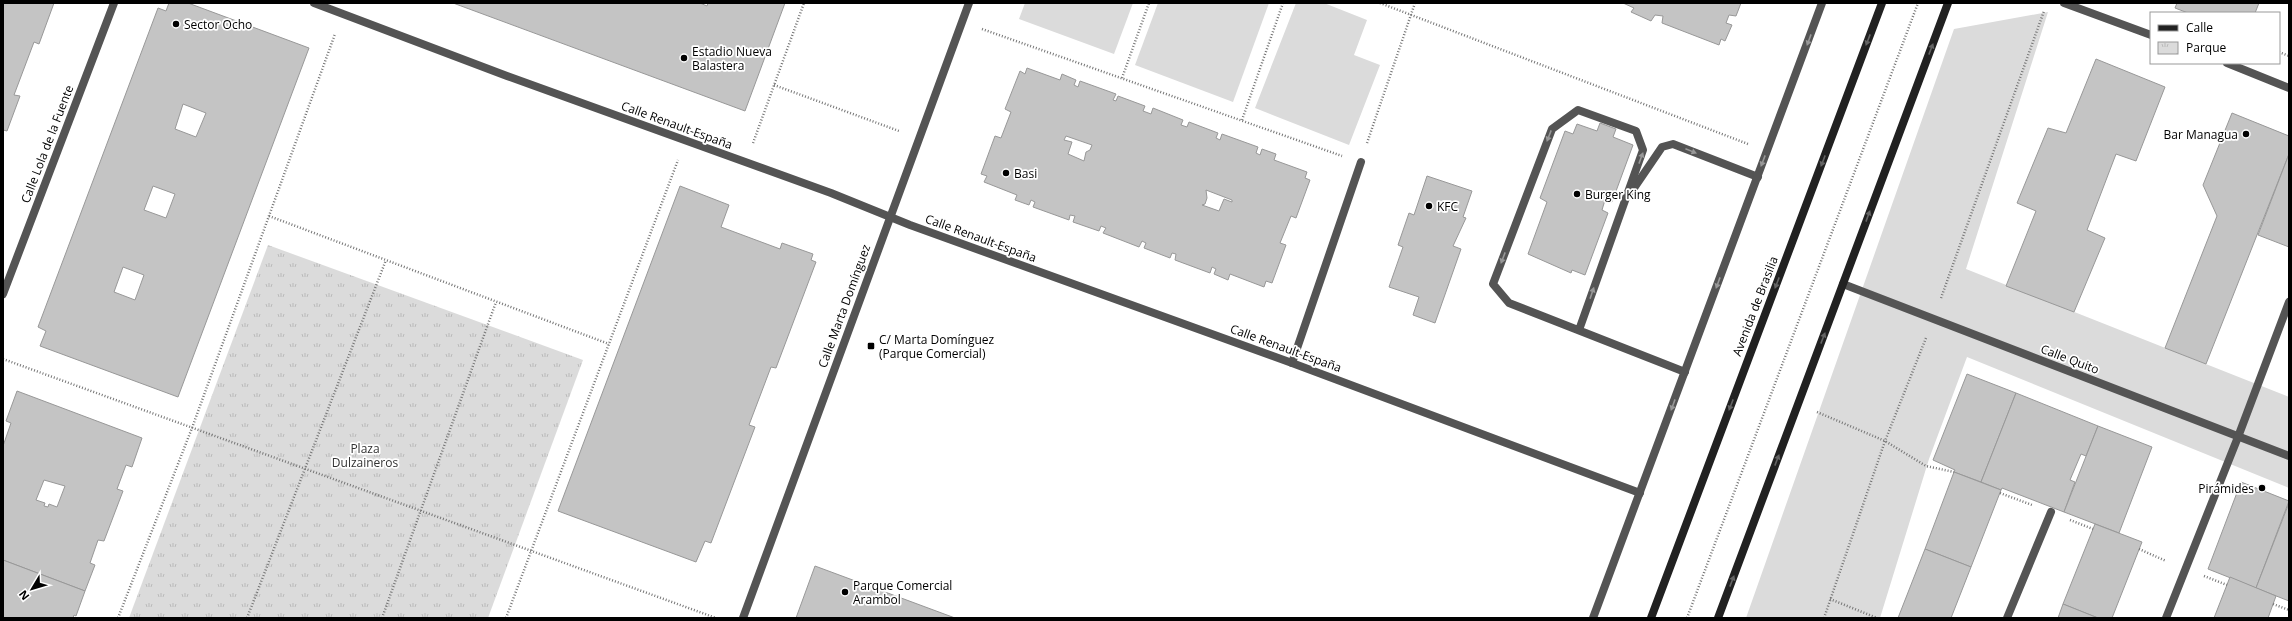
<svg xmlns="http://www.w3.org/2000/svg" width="2292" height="621" font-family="'Open Sans',sans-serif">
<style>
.grass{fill:#dbdbdb}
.park{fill:url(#park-tufts)}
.building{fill:#c4c4c4;stroke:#989898;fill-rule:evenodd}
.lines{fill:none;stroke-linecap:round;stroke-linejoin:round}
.path{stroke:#767676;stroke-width:2.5;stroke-dasharray:1 2;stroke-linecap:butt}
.service{stroke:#545454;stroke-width:8}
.pedestrian{stroke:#545454;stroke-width:8}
.minor{stroke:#545454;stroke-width:8}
.secondary{stroke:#212121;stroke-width:8}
.oneway{fill:#989898}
.oneway2{fill:#646464}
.poi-dot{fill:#000;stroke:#fff;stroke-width:1.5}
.labels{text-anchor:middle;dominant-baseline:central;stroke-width:3.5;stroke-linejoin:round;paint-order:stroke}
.poi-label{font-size:12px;fill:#000;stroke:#fff;text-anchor:start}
.street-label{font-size:12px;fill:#000;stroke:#fff}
.park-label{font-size:12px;fill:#323232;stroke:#fff}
</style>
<defs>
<pattern id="park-tufts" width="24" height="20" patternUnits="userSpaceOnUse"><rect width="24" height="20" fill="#dbdbdb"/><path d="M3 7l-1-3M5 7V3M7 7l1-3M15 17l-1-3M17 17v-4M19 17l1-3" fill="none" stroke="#bababa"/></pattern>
</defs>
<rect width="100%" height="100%" fill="#fff"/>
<!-- grass -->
<g class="grass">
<path d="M1025 3H1133L1114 54 1019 19Z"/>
<path d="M1158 3H1269L1233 102 1135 65Z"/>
<path d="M1296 3H1324L1367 20 1354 55 1380 65 1349 145 1255 108Z"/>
<path d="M2048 12 1966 269 2289 397V488L1967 357 1929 459 1880 618H1746L1954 29Z"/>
</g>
<!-- park -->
<path class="park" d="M268 245 583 360 488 618H129Z"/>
<!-- building -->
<g class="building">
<path d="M3 3H54L39 44 34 42 14 95 20 96 7 131 3 130Z"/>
<path d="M169 3H188L309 48 178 397 40 346 46 331 38 327 158 8 166 11ZM183 104 206 113 196 137 175 129ZM153 186 175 194 166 218 144 210ZM123 267 144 275 135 300 114 292Z"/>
<path d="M453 3H700L707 6 708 3H785L745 111Z"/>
<path d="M1623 3H1741L1736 16 1729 15 1726 23 1732 25 1725 41 1721 39 1719 45 1662 23 1663 16 1655 15 1651 21 1631 12 1634 8Z"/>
<path d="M2177 3H2259L2255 13H2188L2175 8Z"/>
<path d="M2096 59 2165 87 2136 161 2116 154 2087 230 2105 238 2074 312 2006 286 2036 211 2017 203 2048 128 2066 133Z"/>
<path d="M1027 68 1060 80 1062 74 1076 80 1074 85 1078 87 1080 81 1116 94 1113 100 1116 101 1118 96 1145 106 1143 111 1151 114 1153 108 1183 120 1181 125 1187 127 1189 122 1218 133 1216 138 1220 140 1222 134 1258 147 1256 153 1260 155 1262 149 1276 154 1274 160 1307 172 1305 178 1310 180 1296 218 1291 216 1280 243 1286 245 1272 283 1266 281 1264 287 1230 274 1228 280 1214 274 1216 269 1212 267 1210 273 1175 260 1176 254 1172 253 1170 258 1144 248 1146 243 1142 241 1139 247 1103 233 1106 228 1101 226 1099 231 1073 222 1075 216 1070 215 1069 220 1033 207 1035 202 1031 200 1029 205 1015 200 1017 195 984 182 987 176 981 174 995 136 1001 138 1011 112 1005 109 1020 71 1025 74ZM1066 136 1092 145 1090 150 1086 152 1084 161 1068 154 1072 142 1064 140ZM1206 190 1232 200V202L1224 199 1219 211 1202 205 1205 204 1207 198Z"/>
<path d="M2232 113 2289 136V154L2206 364 2165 348 2217 216 2203 185Z"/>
<path d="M1600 123 1616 129 1613 137 1633 145 1612 202 1605 200 1602 210 1608 213 1585 275 1572 270 1571 273 1528 254 1547 202 1540 198 1565 131 1573 134 1577 124 1597 131Z"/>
<path d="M2289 154V247L2258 235Z"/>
<path d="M1427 176 1472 191 1463 217 1466 218 1453 246 1461 249 1435 323 1413 315 1419 297 1389 287 1403 247 1398 245 1409 213 1414 215Z"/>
<path d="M680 186 729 205 721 227 780 249 782 243 813 254 811 260 816 262 776 368 771 367 749 425 755 427 711 543 705 541 696 562 558 511Z"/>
<path d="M1967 374 2016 393 1981 482 1954 472 1955 470 1933 460Z"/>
<path d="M17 391 142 438 132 467 126 465 117 489 123 491 104 541 98 540 90 563 95 565 85 591 3 560V446L11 423 6 421ZM44 480 65 486 57 507 49 504 48 507 44 506 45 503 36 500Z"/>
<path d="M2016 393 2098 426 2086 456 2081 454 2070 480 2075 482 2064 512 2002 488 2001 490 1981 482Z"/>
<path d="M2098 426 2152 447 2119 533 2064 512Z"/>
<path d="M1954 472 2001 490 1971 567 1925 549Z"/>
<path d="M2241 482 2289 501 2256 588 2208 569Z"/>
<path d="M2289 503V601L2256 588Z"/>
<path d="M2095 524 2142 542 2112 618H2098L2063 604Z"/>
<path d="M1925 549 1971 567 1951 618H1898Z"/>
<path d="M3 560 85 591 76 616 74 615 73 618H3Z"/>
<path d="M815 566 955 618H796Z"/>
<path d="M2230 577 2276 596 2268 618H2214Z"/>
<path d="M2063 604 2098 618H2058Z"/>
</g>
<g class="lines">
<!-- path -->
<g class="path">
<path d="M1380 3 1748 144"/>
<path d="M982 29 1342 156"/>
<path d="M2279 52 2289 56"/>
<path d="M1122 78 1149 3"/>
<path d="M774 85 899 131"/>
<path d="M1242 120 1283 3"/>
<path d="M753 143 804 3"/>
<path d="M1367 143 1415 3"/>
<path d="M269 216 609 344"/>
<path d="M1941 298 2044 11"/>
<path d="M3 359 716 618"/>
<path d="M1817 412 1885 441 1926 466 1954 472"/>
<path d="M2000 493 2032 505"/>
<path d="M2070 520 2093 529"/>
<path d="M2139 549 2166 561"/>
<path d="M2204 576 2227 585"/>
<path d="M1830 599 1877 618"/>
<path d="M2273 604 2289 610"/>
<path d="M118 618 192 428 335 34"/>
<path d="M247 618 386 260"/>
<path d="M382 618 496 302"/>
<path d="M506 618 678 160"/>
<path d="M1687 618 1918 3"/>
<path d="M1824 618 1885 441 1926 338"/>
</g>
<!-- service -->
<g class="service">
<path d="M1632 191 1662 147 1673 144 1758 177"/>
<path d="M1579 330 1643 150 1636 131 1578 110 1552 129 1493 284 1509 303 1685 372"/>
<path d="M1593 618 1822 3"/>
</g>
<!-- pedestrian -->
<g class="pedestrian">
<path d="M1843 284 2289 456"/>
<path d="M1292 363 1361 162"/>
<path d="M2238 437 2289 302"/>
</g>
<!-- minor -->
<g class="minor">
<path d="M314 3 507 76 831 193 910 225 1292 363 1640 493"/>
<path d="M2064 3 2151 35"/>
<path d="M2227 63 2289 88"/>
<path d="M3 294 114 3"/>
<path d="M743 618 969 3"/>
<path d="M2007 618 2051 512"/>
<path d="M2166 618 2238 437"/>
</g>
<!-- secondary -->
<g class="secondary">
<path d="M1651 618 1882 3"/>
<path d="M1718 618 1948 3"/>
</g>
</g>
<!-- one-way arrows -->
<defs><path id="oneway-solid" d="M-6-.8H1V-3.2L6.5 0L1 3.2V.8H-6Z"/></defs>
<g class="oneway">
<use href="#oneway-solid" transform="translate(1809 40) rotate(110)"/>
<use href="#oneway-solid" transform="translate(1549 136) rotate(111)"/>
<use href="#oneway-solid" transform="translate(1691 151) rotate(22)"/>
<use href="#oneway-solid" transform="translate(1641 158) rotate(-70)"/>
<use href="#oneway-solid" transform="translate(1763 161) rotate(111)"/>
<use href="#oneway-solid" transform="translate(1503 258) rotate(111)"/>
<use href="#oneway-solid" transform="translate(1718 283) rotate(110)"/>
<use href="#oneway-solid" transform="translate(1592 293) rotate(-71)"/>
<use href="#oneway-solid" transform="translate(1673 405) rotate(110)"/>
</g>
<g class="oneway2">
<use href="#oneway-solid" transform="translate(1868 40) rotate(111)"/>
<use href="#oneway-solid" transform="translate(1931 49) rotate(-69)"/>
<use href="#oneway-solid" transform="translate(1823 161) rotate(111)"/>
<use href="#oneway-solid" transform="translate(1868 216) rotate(-70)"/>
<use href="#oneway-solid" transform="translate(1777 283) rotate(111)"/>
<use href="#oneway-solid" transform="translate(1823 338) rotate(-69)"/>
<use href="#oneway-solid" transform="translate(1731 405) rotate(111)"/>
<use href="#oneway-solid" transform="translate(1777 460) rotate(-69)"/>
<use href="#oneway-solid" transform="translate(1732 581) rotate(-69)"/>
</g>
<!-- markers -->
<g class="poi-dot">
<circle cx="176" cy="24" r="4"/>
<circle cx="684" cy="58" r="4"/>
<circle cx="2246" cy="134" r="4"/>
<circle cx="1006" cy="173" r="4"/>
<circle cx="1577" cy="194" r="4"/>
<circle cx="1429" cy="206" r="4"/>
<rect x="867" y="342" width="8" height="8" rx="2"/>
<circle cx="2262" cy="488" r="4"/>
<circle cx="845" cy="592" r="4"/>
</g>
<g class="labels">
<!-- poi labels -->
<g class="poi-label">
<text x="184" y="24">Sector Ocho</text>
<text x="692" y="51">Estadio Nueva<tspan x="692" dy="14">Balastera</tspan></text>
<text x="2238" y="134" text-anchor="end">Bar Managua</text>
<text x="1014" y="173">Basi</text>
<text x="1585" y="194">Burger King</text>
<text x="1437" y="206">KFC</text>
<text x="879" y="339">C/ Marta Domínguez<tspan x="879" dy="14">(Parque Comercial)</tspan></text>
<text x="2254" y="488" text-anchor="end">Pirámides</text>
<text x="853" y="585">Parque Comercial<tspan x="853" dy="14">Arambol</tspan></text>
</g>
<!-- street labels -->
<g class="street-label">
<text transform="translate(677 125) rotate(20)">Calle Renault-España</text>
<text transform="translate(47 144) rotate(-69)">Calle Lola de la Fuente</text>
<text transform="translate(981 238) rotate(20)">Calle Renault-España</text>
<text transform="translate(844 306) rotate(-70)">Calle Marta Domínguez</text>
<text transform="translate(1755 306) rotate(-69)">Avenida de Brasilia</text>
<text transform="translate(1286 348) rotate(20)">Calle Renault-España</text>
<text transform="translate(2070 359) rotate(21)">Calle Quito</text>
</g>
<!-- park labels -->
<g class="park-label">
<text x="365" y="448">Plaza<tspan x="365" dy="14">Dulzaineros</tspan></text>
</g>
</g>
<!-- border -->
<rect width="2292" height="621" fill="none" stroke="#000000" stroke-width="8"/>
<!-- legend -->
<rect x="2150" y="12" width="130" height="52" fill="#ffffff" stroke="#999999"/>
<rect x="2158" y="25" width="20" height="6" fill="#212121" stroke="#999999"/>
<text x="2186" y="32" font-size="12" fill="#000000">Calle</text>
<rect x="2158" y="42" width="20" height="12" fill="url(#park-tufts)" stroke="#999999"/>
<text x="2186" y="52" font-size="12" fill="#000000">Parque</text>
<!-- north arrow -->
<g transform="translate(32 589) rotate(232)" stroke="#ffffff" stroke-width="3" paint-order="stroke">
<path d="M0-3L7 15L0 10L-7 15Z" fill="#000000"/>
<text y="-6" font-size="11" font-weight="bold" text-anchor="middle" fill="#000000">N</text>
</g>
</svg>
